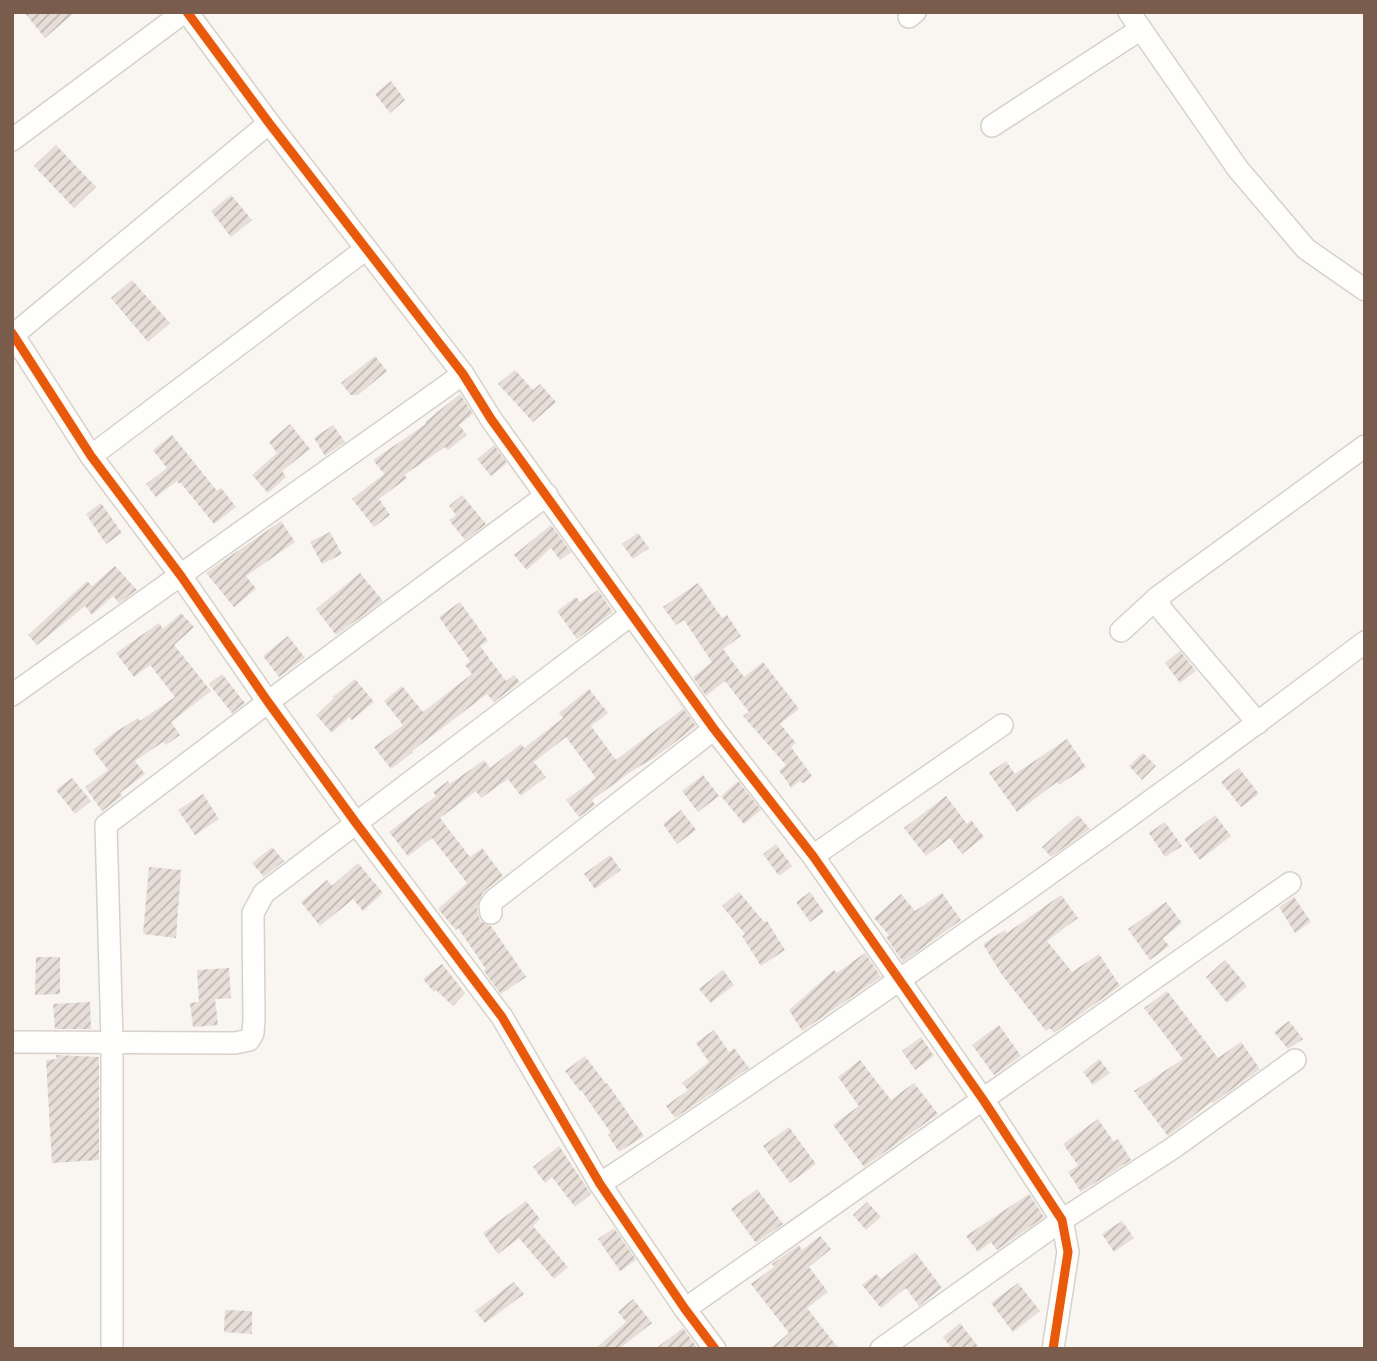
<svg xmlns="http://www.w3.org/2000/svg" width="1377" height="1361" font-family="'Nunito Sans',sans-serif">
<style>
.building{fill:url(#building-hatch)}
.lines{fill:none;stroke-linecap:round;stroke-linejoin:round}
.minor-casing{stroke:#d7d1cb;stroke-width:24}
.minor{stroke:#fefefd;stroke-width:21}
.cycleway-casing{stroke:#fffaf3;stroke-width:13}
.cycleway{stroke:#e8590c;stroke-width:9}
</style>
<defs>
<pattern id="building-hatch" width="6" height="6" patternUnits="userSpaceOnUse" patternTransform="scale(1.75)"><rect width="6" height="6" fill="#e6ded7"/><path d="M-1 1l2-2M0 6l6-6M5 7l2-2" fill="none" stroke="#bfb7b1"/></pattern>
</defs>
<rect width="100%" height="100%" fill="#f9f5f0"/>
<!-- building -->
<g class="building">
<path d="M24 12H75L45 38Z"/>
<path d="M391 81 405 100 390 113 375 94Z"/>
<path d="M56 145 96 187 74 208 34 166Z"/>
<path d="M231 195 252 220 231 237 211 211Z"/>
<path d="M132 280 170 323 148 342 111 298Z"/>
<path d="M375 356 387 371 358 395H351L341 383Z"/>
<path d="M515 370 533 390 540 384 556 402 533 422 498 384Z"/>
<path d="M460 394 473 414 459 425 467 435 448 450 445 447 404 475 407 478 379 499 390 515 374 527 352 499 384 474 373 460 426 424 425 422Z"/>
<path d="M290 424 310 449 282 471 286 477 268 493 252 475 277 453 269 442Z"/>
<path d="M333 425 345 442 325 456 314 438Z"/>
<path d="M172 435 217 491 221 488 236 507 214 524 180 482 179 484 177 481 156 497 146 484 167 468 153 450Z"/>
<path d="M494 445 507 463 491 476 477 459Z"/>
<path d="M462 495 486 524 465 540 449 520 456 515 449 506Z"/>
<path d="M101 503 122 533 106 544 86 514Z"/>
<path d="M281 521 295 542 246 576 256 589 234 607 206 573Z"/>
<path d="M551 525 571 552 560 560 551 548 527 570 514 555Z"/>
<path d="M330 532 342 554 322 564 310 542Z"/>
<path d="M638 533 649 548 633 559 622 544Z"/>
<path d="M115 566 137 590 119 603 113 596 92 615 85 606 37 645 28 635 87 581 92 586Z"/>
<path d="M360 573 383 601 336 635 316 609Z"/>
<path d="M698 583 722 618 727 615 741 636 723 649 744 677 763 662 799 709 780 724 796 743 791 747 812 776 803 783 800 781 791 788 786 780 779 771 786 765 743 716 749 712 725 681 706 696 693 677 712 662 684 620 676 625 663 607Z"/>
<path d="M598 590 613 612 577 639 557 611 576 597 580 602Z"/>
<path d="M460 602 488 641 480 646 506 681 514 675 520 682 494 702 487 694 412 751 413 752 391 769 374 747 403 725 384 701 402 686 423 712 472 674 465 665 470 661 439 617Z"/>
<path d="M181 613 194 627 174 645 211 691 171 722 180 735 166 745 163 742 135 761 145 774 120 793 122 796 102 811 85 787 108 770 93 750 114 733 138 718 140 721 175 697 150 665 134 677 116 653 159 623 163 629Z"/>
<path d="M288 636 305 658 279 677 263 656Z"/>
<path d="M1180 651 1196 671 1180 683 1165 663Z"/>
<path d="M222 674 245 703 232 713 209 684Z"/>
<path d="M355 679 374 702 352 720 349 717 332 733 316 715 334 698 333 697Z"/>
<path d="M589 689 608 713 591 726 616 760 683 709 672 693 696 726 657 756 632 771 592 800 595 805 579 817 566 800 596 778 566 737 534 762 546 777 521 796 508 779 481 798 476 791 440 818 470 857 482 848 503 876 483 892 477 908 480 921 491 926 526 977 501 994 484 971 486 969 458 928 456 930 438 909 467 883 432 838 408 856 389 832 436 796 433 792 448 781 450 784 484 760 490 768 521 744 524 748 563 718 559 713Z"/>
<path d="M1067 739 1086 767 1059 785 1057 782 1017 812 989 773 1006 761 1015 774Z"/>
<path d="M1143 753 1156 766 1142 780 1129 766Z"/>
<path d="M1239 768 1259 794 1241 807 1221 782Z"/>
<path d="M703 775 719 796 698 812 682 791Z"/>
<path d="M72 778 91 801 75 814 56 790Z"/>
<path d="M738 781 761 810 744 824 721 796Z"/>
<path d="M203 794 219 819 195 835 178 810Z"/>
<path d="M946 796 967 824 971 820 984 837 962 854 950 838 926 856 904 828Z"/>
<path d="M681 810 696 830 677 844 663 824Z"/>
<path d="M1078 815 1090 829 1051 857 1042 847Z"/>
<path d="M1215 815 1231 836 1200 860 1184 839Z"/>
<path d="M1165 822 1182 846 1165 857 1149 833Z"/>
<path d="M776 844 792 866 779 876 763 854Z"/>
<path d="M272 847 284 861 264 877 252 863Z"/>
<path d="M610 855 621 870 595 889 584 874Z"/>
<path d="M358 863 383 893 363 911 353 899 320 926 301 902 327 880 332 886Z"/>
<path d="M149 867 181 870 176 938 143 934Z"/>
<path d="M739 892 764 922 767 921 785 950 761 966 742 936 745 934 722 906Z"/>
<path d="M810 892 824 912 810 922 796 902Z"/>
<path d="M942 893 961 920 903 962 886 937 889 935 874 918 901 894 915 911Z"/>
<path d="M1061 895 1078 918 1047 941 1072 972 1099 954 1120 986 1054 1033 1050 1028 1046 1031 1002 975 983 944 1005 930 1007 933Z"/>
<path d="M1294 897 1311 922 1295 933 1279 907Z"/>
<path d="M1166 902 1182 923 1163 938 1169 946 1150 960 1128 929Z"/>
<path d="M865 953 881 977 802 1031 789 1010 834 970 837 973Z"/>
<path d="M36 957H60V994L35 995Z"/>
<path d="M1225 960 1247 986 1227 1003 1206 977Z"/>
<path d="M442 964 465 993 453 1006 436 990 434 992 423 979Z"/>
<path d="M229 968 231 998 215 999 218 1025 193 1027 190 1003 199 1002 197 970Z"/>
<path d="M723 970 734 985 711 1003 699 989Z"/>
<path d="M1167 991 1218 1058 1241 1042 1260 1069 1213 1103 1211 1102 1168 1136 1134 1091 1183 1059 1144 1008Z"/>
<path d="M90 1002 91 1029H55L53 1004Z"/>
<path d="M1289 1021 1303 1039 1288 1049 1274 1032Z"/>
<path d="M999 1025 1021 1056 994 1075 972 1045Z"/>
<path d="M714 1030 729 1052 734 1048 749 1068 675 1118 666 1106 688 1090 682 1083 709 1062 696 1043Z"/>
<path d="M921 1037 934 1056 915 1070 902 1051Z"/>
<path d="M56 1055 99 1057V1160L52 1163 46 1060 57 1059Z"/>
<path d="M585 1056 606 1084 607 1083 644 1136 619 1152 608 1135 611 1133 581 1090 580 1091 565 1071Z"/>
<path d="M1099 1059 1110 1073 1093 1085 1083 1072Z"/>
<path d="M860 1060 891 1100 914 1083 938 1114 864 1167 833 1125 859 1106 838 1077Z"/>
<path d="M1098 1119 1114 1142 1118 1139 1131 1160 1081 1192 1068 1172 1078 1165 1063 1144Z"/>
<path d="M789 1127 816 1164 790 1183 763 1146Z"/>
<path d="M559 1146 591 1194 575 1207 552 1177 545 1183 533 1167Z"/>
<path d="M757 1189 783 1224 756 1243 731 1209Z"/>
<path d="M1029 1194 1044 1217 997 1250 991 1242 978 1252 966 1236Z"/>
<path d="M526 1201 540 1219 533 1226 568 1267 554 1279 519 1238 498 1254 483 1233Z"/>
<path d="M867 1202 881 1217 866 1230 853 1215Z"/>
<path d="M1122 1221 1134 1238 1114 1252 1102 1234Z"/>
<path d="M614 1228 636 1260 620 1271 598 1239Z"/>
<path d="M820 1236 831 1249 809 1267 828 1292 807 1308 839 1349H770L789 1333 751 1284 774 1267 772 1264 799 1245 802 1250Z"/>
<path d="M915 1252 942 1288 919 1306 906 1288 881 1308 862 1285 876 1274 881 1279Z"/>
<path d="M514 1282 524 1294 485 1323 475 1311Z"/>
<path d="M1018 1283 1040 1311 1013 1332 991 1303Z"/>
<path d="M633 1299 652 1323 619 1349H595L626 1322 618 1312Z"/>
<path d="M225 1310 252 1311V1334L224 1332Z"/>
<path d="M960 1323 980 1349H952L943 1337Z"/>
<path d="M683 1328 698 1349H655Z"/>
</g>
<g class="lines">
<defs>
<g id="minor">
<path d="M187 12 269 123 463 374 491 419 714 729 813 856 984 1101 1062 1220 1068 1252 1053 1349"/>
<path d="M1129 12 1238 169 1306 249 1365 290"/>
<path d="M909 17 915 12"/>
<path d="M992 126 1141 29"/>
<path d="M12 140 184 12"/>
<path d="M12 333 91 456 181 576 268 702 356 823 502 1017 600 1184 685 1309 715 1349"/>
<path d="M12 336 269 123"/>
<path d="M91 456 366 249"/>
<path d="M1121 631 1158 597"/>
<path d="M12 695 463 374"/>
<path d="M1258 723 1161 609 1158 597 1365 446"/>
<path d="M813 856 1002 725"/>
<path d="M491 913 490 906 494 900 714 729"/>
<path d="M12 1042 235 1043 249 1040 253 1033 254 1020 253 913 264 893 632 614"/>
<path d="M600 1184C860 1011 1115 831 1365 642"/>
<path d="M685 1309 1290 883"/>
<path d="M112 1349V1041L106 825 268 702 547 495"/>
<path d="M881 1349 1062 1220 1173 1148 1295 1060"/>
</g>
</defs>
<!-- minor casing -->
<use href="#minor" class="minor-casing"/>
<!-- minor -->
<use href="#minor" class="minor"/>
<defs>
<g id="cycleway">
<path d="M187 12 269 123 463 374 491 419 714 729 813 856 984 1101 1062 1220 1068 1252 1053 1349"/>
<path d="M12 333 91 456 181 576 268 702 356 823 502 1017 600 1184 685 1309 715 1349"/>
</g>
</defs>
<!-- cycleway casing -->
<use href="#cycleway" class="cycleway-casing"/>
<!-- cycleway -->
<use href="#cycleway" class="cycleway"/>
</g>
<!-- border -->
<rect width="1377" height="1361" fill="none" stroke="#7a5c4d" stroke-width="28"/>
</svg>
